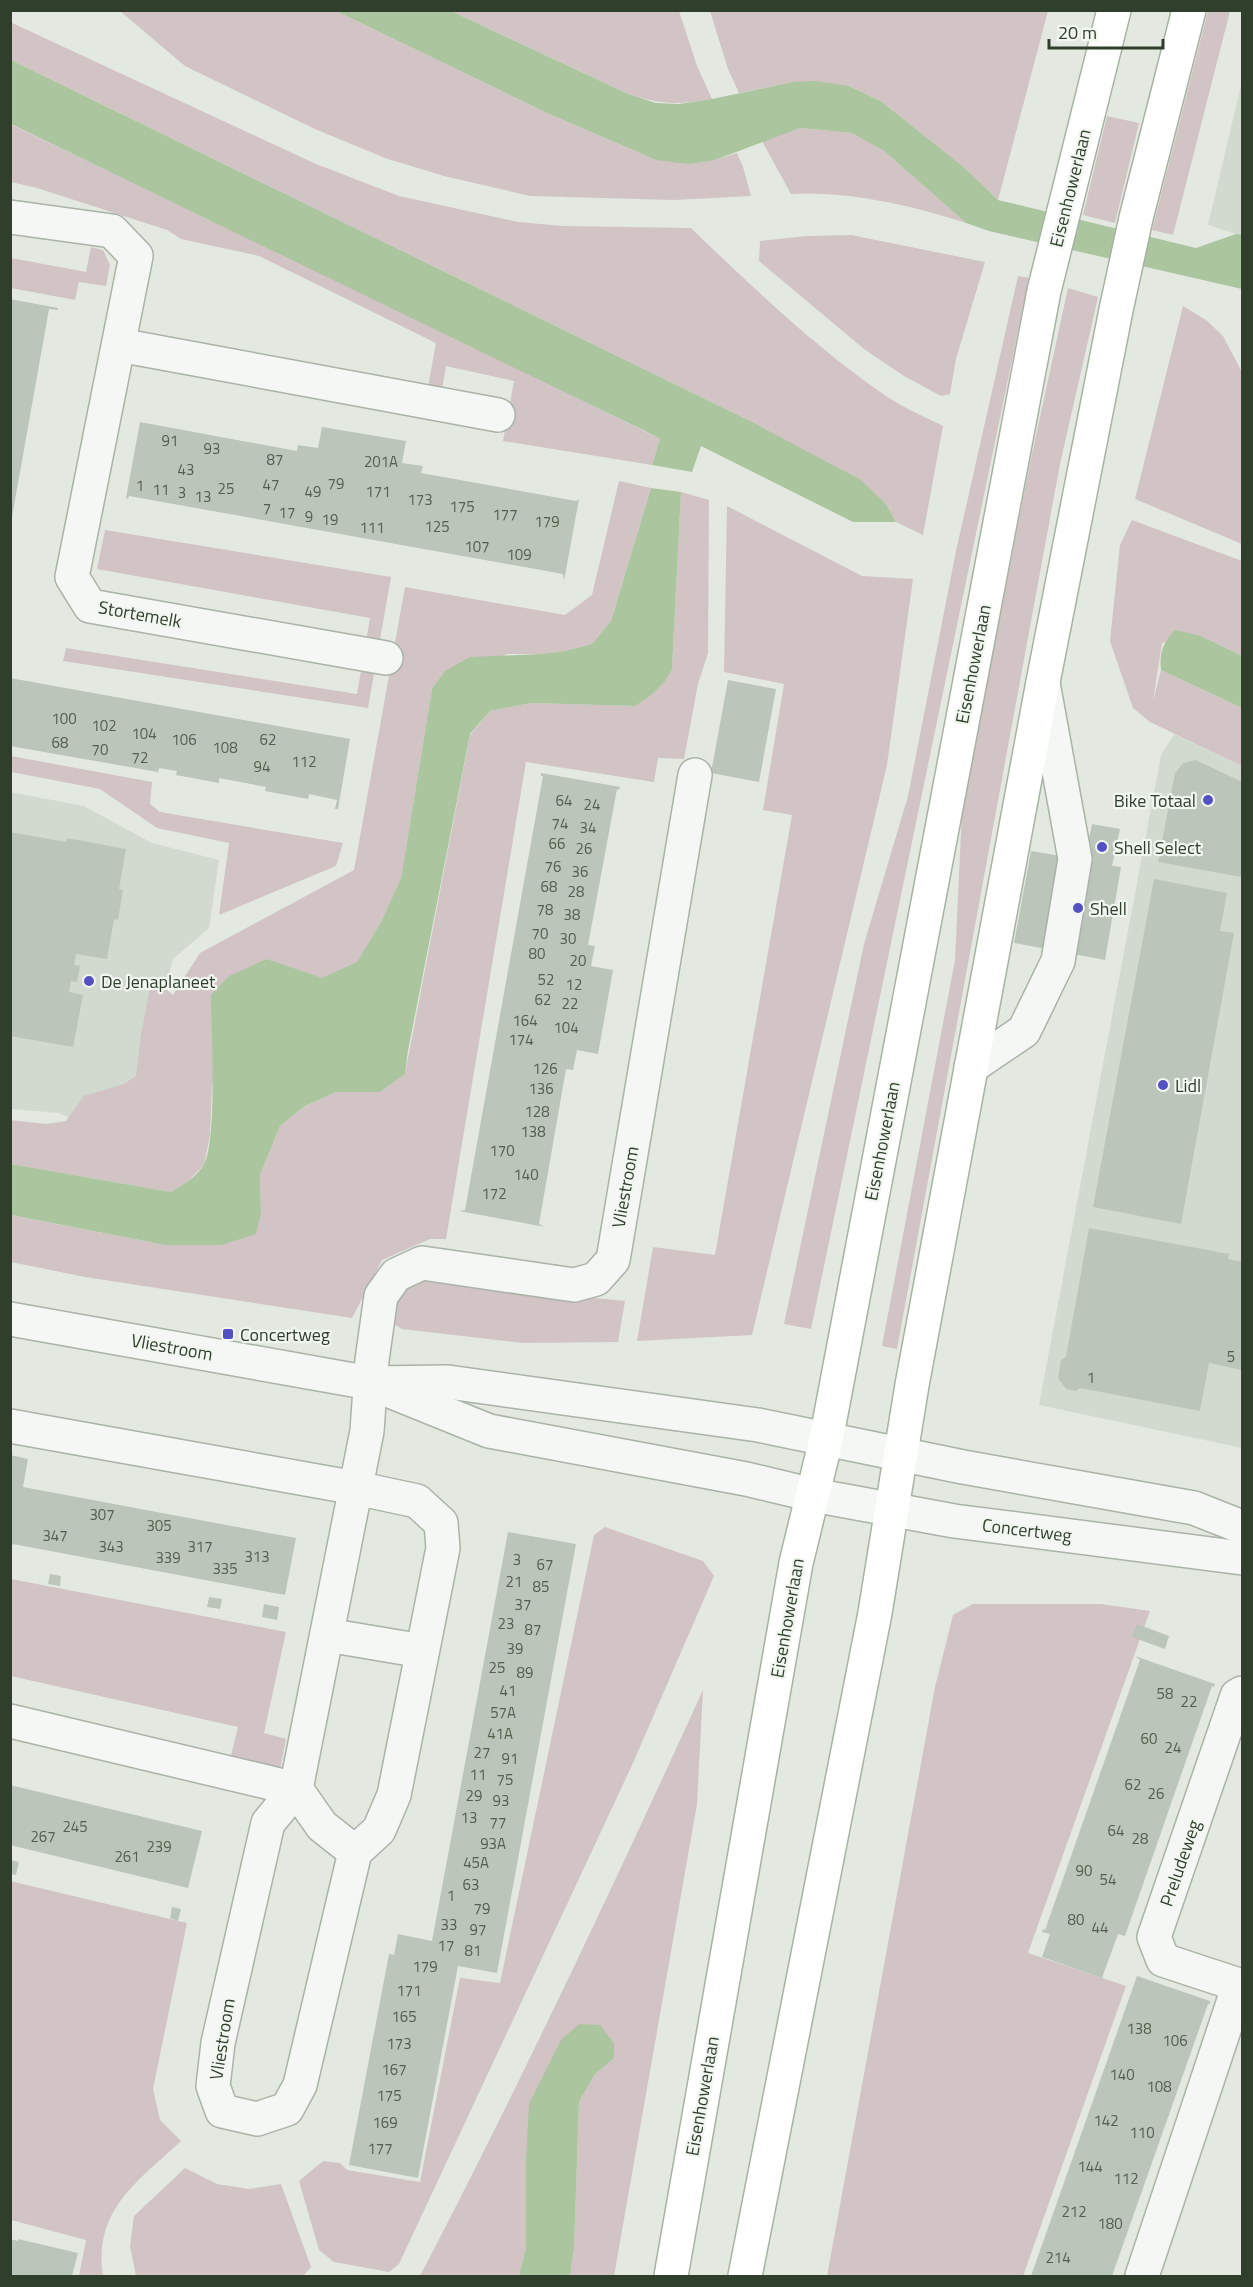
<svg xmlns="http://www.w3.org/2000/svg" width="1253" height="2287" font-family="'Titillium Web',sans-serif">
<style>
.built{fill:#d2dacf}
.green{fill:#d2c3c4}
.water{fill:#abc59f}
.building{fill:#bbc5b9}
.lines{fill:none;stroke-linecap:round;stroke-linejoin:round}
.minor-casing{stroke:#a9b3a7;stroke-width:36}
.major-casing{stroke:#a6b3a2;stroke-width:36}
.minor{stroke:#f4f7f4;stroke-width:33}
.major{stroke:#fff;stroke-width:33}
.poi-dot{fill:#5451c3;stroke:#f2f6f1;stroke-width:2}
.labels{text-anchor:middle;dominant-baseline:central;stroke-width:4.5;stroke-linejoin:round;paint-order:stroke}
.number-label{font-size:15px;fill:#52604e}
.street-label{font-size:18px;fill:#2f3f2b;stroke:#f2f6f1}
.poi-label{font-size:18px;fill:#2f3f2b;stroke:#f2f6f1;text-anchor:start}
</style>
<rect width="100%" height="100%" fill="#e3e9e1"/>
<!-- built -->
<g class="built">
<path d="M1242 81V236L1208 225Z"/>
<path d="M1174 734 1242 766V1448L1039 1405 1161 755Z"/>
<path d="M10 792 84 806 152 843 219 860 209 928 173 959 162 1002V1063L84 1124 59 1113 11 1109Z"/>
</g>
<!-- green -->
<g class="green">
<path d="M120 11H336L547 113 656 160H715L737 153 743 167 751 196 674 200 530 196 444 176 385 158 315 129 185 66Z"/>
<path d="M451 11H679L697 66 712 99C674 105 663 105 626 93Z"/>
<path d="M710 11H1048L998 200 965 168 882 102 849 86 792 82 739 93 728 69Z"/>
<path d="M1208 11H1230L1173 235 1152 230Z"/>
<path d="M10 22 316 164 399 196 518 222 563 226 691 228C751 286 817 349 886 396 904 408 925 417 943 426L923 535 896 522 886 504 744 418 11 60Z"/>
<path d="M1107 116 1139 123 1115 223 1083 215Z"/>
<path d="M10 124 456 338 660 439 652 465 503 441 514 381 446 366 442 390 428 387 436 343 259 256 181 239 167 230 37 188 11 182Z"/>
<path d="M800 128 853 133 884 151 966 223C915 206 845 190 791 194L762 141Z"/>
<path d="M851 235 985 262 956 359 950 394 941 396 904 376 864 349 759 261 760 241 807 236Z"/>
<path d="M91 247 103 250 110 265 106 286 79 282 75 300 11 288V258L86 272Z"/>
<path d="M1018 276 1029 278 811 1329 784 1324 864 944 908 796 956 551Z"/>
<path d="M1068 288 1098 297 1060 464 897 1349 882 1346 955 960 962 811 1030 463Z"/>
<path d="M1183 306 1206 320 1223 336 1242 372V544L1135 499Z"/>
<path d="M619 481 651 488 611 621 592 644 565 651 541 654H507L432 689 401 878 381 922 357 963 322 979 267 959 212 1085 210 1135 204 1165 188 1181 171 1192 11 1164 10 1120 46 1124 66 1121 84 1096 124 1084 136 1076 141 1035 152 978 173 995 200 953 354 870 405 587 565 615 592 595Z"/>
<path d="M681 492 709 500 708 653 698 684 684 759 658 758 654 782 526 762 446 1239H430L382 1260 352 1318 85 1277 11 1262 10 1215 165 1245 261 1212 260 1175 280 1126 305 1106 336 1092H380L405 1074 470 735 490 711 531 703 635 706 672 669Z"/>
<path d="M727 506 862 576 913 579 887 765 752 1335 637 1341 653 1247 715 1255 792 815 763 810 784 684 724 672Z"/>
<path d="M1132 520 1242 561V656L1201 636 1162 643 1153 701 1161 670 1242 708V766L1150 722 1133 708 1110 641 1120 545Z"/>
<path d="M105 530 391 577 368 708 63 661 66 648 357 694 370 618 97 569Z"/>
<path d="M11 756 152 782 150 804 160 812 343 843 336 866 219 915 229 843 157 828 100 789 11 772Z"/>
<path d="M418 1281 625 1301 618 1342 523 1343 402 1329 392 1323 399 1293Z"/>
<path d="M605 1527 703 1561 714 1576 633 1763 399 2264 389 2272 334 2262 319 2250 299 2181 323 2161 340 2163 347 2170 420 2182 460 1978 500 1983 594 1535Z"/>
<path d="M11 1579 286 1632 264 1733 286 1739 279 1775 229 1764 238 1727 11 1676Z"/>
<path d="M973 1604H1101L1150 1611 1028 1953 1126 1986 1023 2276H827L935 1687 953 1615Z"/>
<path d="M703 1690 697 1804 614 2276H570L574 2249 579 2102 595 2074 614 2057V2043L526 2159V2247L519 2276H420C520 2084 613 1887 703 1690Z"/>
<path d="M10 1881 187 1923 153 2089 160 2120 181 2141C137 2182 93 2210 103 2276H79L86 2240 11 2220Z"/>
<path d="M185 2168 217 2184 249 2189 281 2184 311 2267 303 2276H136L130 2246 134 2216Z"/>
</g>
<!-- water -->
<g class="water">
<path d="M336 11H451L626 93 656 103 679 104 712 99 792 82 815 81 849 86 882 102 965 168 998 200 1196 248 1236 234 1242 235V289L989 231 966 223 884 151 852 133 800 128 715 160 689 164 656 160 547 113Z"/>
<path d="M11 60 744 418 861 480 886 504 896 522H853L701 446 692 472 652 465 660 439 645 431 11 124Z"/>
<path d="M651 488 681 492 672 669 665 681 651 695 635 706 531 703 490 711 470 734 408 1051 405 1074 380 1092H336L305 1106 280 1126 260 1175 261 1212 256 1234 221 1245H165L11 1215V1164L171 1192C182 1185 195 1178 203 1166 218 1143 211 1027 211 995L229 976 267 959 322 978 357 962 381 922 401 878 432 689 445 671 470 657 541 654 565 651 592 644 611 621Z"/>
<path d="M1175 630 1201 636 1242 656V708L1161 670C1159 652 1163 643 1175 630Z"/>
<path d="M579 2024 600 2025 614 2043V2058L595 2074 579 2102 574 2249 570 2276H519L526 2247V2159L529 2104 561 2040Z"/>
</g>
<!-- building -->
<g class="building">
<path d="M10 299 58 308V310L49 309 12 517Z"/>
<path d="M140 422 297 451 298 445 318 448 322 427 406 441 402 463 423 466 421 473 576 501 579 499 564 581 563 574 129 496 128 499 126 498Z"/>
<path d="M10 678 350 739 338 809H335L337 800 309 794 308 799 265 791 266 787 219 778V783L176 775 177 771 159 768 158 772 10 746Z"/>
<path d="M728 680 776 689 759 782 711 773Z"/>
<path d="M1196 760 1242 782V877L1158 862 1175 773 1183 763Z"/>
<path d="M541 773 620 787 619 790 617 789 588 945 595 946 591 966 613 970 598 1054 577 1050 573 1070 566 1069 539 1224 545 1227 459 1211 465 1210 543 776H541Z"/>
<path d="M1092 824 1120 829 1112 866 1121 867 1105 960 1014 943 1031 851 1085 860Z"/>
<path d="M10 832 66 842 67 838 126 849 119 889 123 890 118 920 114 919 107 959 76 954 74 965 80 966 77 982 71 981 69 992 83 995 73 1047 10 1036Z"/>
<path d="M1154 879 1227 893 1220 931 1234 933 1181 1224 1093 1207Z"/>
<path d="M1089 1228 1229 1254 1228 1259 1242 1262V1370L1209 1363 1200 1411 1080 1388 1076 1391 1066 1389 1058 1378 1061 1360 1066 1357Z"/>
<path d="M10 1455 28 1459 23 1487 296 1538 285 1595 13 1544 10 1550Z"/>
<path d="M508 1532 576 1544 497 1973 458 1966 418 2178 349 2165 389 1954 394 1955 398 1934 432 1941Z"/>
<path d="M50 1574 61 1576 60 1586 48 1584Z"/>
<path d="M209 1597 222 1599 220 1609 207 1607Z"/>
<path d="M264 1604 279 1607 277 1620 262 1617Z"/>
<path d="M1137 1624 1169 1636 1165 1649 1132 1637Z"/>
<path d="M1135 1656 1215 1684 1214 1687 1212 1686 1125 1936 1118 1934 1102 1978 1042 1957 1050 1934 1042 1932 1043 1929 1045 1930 1140 1660Z"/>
<path d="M10 1785 202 1831 188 1888 10 1845Z"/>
<path d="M10 1860 19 1862 16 1875 10 1874Z"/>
<path d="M172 1907 181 1909 178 1921 170 1918Z"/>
<path d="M1137 1976 1210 2001V2004H1208L1112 2276H1031Z"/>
<path d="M10 2239 18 2241V2239L78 2253 72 2276H10Z"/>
</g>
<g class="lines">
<defs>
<g id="minor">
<path d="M10 217 112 231 136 256 72 577 90 606 386 658"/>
<path d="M119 345 498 415"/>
<path d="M971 1067 1024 1031 1058 961 1075 859 1043 683"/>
<path d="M10 1319 370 1383 448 1382 758 1425 963 1467 1194 1508 1242 1527"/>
<path d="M385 1389 489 1431 746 1479 813 1495 954 1521 1242 1558"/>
<path d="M10 1426 356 1488 417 1501 441 1523 443 1548 394 1795 379 1830 355 1852 300 2085 287 2109 257 2119 222 2111 213 2086 218 2043 268 1823 296 1789 367 1431 372 1360 381 1296 396 1275 422 1263 574 1285 596 1279 613 1260 695 775"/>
<path d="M327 1635 422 1651"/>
<path d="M1242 1693 1237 1696 1154 1937 1163 1960 1242 1986"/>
<path d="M10 1721 296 1789 322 1826 355 1852"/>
<path d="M1142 2276 1239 1985"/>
</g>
<g id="major">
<path d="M671 2276 796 1563 826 1440 1044 291 1114 10"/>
<path d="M745 2276 875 1613 912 1385 1043 682 1116 310 1136 218 1189 10"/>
</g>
</defs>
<!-- minor casing -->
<use href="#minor" class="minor-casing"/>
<!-- major casing -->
<use href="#major" class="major-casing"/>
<!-- minor -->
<use href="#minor" class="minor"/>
<!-- major -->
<use href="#major" class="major"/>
</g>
<!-- markers -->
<g class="poi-dot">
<circle cx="1208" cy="800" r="6"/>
<circle cx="1102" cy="847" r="6"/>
<circle cx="1078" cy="908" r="6"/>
<circle cx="89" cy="981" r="6"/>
<circle cx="1163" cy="1085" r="6"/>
<rect x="222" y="1328" width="12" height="12" rx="3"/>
</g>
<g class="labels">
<!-- number labels -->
<g class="number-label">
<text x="170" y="440">91</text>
<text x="212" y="448">93</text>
<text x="275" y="459">87</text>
<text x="381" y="461">201A</text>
<text x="186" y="469">43</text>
<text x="336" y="483">79</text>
<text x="271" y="484">47</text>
<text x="140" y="485">1</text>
<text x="226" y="488">25</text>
<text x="161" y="489">11</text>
<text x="313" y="491">49</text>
<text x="378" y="491">171</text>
<text x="182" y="492">3</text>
<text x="203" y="496">13</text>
<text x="420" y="499">173</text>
<text x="462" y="506">175</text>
<text x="267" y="508">7</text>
<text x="287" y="512">17</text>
<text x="505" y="514">177</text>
<text x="309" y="516">9</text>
<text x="330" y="519">19</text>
<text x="547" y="521">179</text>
<text x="437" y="526">125</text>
<text x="372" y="527">111</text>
<text x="477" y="546">107</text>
<text x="519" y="554">109</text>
<text x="64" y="718">100</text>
<text x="104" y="725">102</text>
<text x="144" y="733">104</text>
<text x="184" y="739">106</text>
<text x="268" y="739">62</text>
<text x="60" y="742">68</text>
<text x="225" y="747">108</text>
<text x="100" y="749">70</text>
<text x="140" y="757">72</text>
<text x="304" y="761">112</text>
<text x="262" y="766">94</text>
<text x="564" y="800">64</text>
<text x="592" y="804">24</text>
<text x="560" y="823">74</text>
<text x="588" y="827">34</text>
<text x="557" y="843">66</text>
<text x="584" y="848">26</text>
<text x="553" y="866">76</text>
<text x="580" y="871">36</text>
<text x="549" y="886">68</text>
<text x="576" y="891">28</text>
<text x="545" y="909">78</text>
<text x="572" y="914">38</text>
<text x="540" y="933">70</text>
<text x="568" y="938">30</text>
<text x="537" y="953">80</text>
<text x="578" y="960">20</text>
<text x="546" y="979">52</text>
<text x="574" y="984">12</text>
<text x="543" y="999">62</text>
<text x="570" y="1003">22</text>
<text x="525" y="1020">164</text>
<text x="566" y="1027">104</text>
<text x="521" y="1039">174</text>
<text x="545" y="1068">126</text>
<text x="541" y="1088">136</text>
<text x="537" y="1111">128</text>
<text x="533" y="1131">138</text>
<text x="502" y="1150">170</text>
<text x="526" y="1174">140</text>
<text x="494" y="1193">172</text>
<text x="1231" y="1356">5</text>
<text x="1091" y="1377">1</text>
<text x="102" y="1514">307</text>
<text x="159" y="1525">305</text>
<text x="55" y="1535">347</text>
<text x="111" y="1546">343</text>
<text x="200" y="1546">317</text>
<text x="257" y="1556">313</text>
<text x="168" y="1557">339</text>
<text x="517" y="1559">3</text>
<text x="545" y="1564">67</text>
<text x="225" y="1568">335</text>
<text x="514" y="1581">21</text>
<text x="541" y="1586">85</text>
<text x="523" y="1604">37</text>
<text x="506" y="1623">23</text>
<text x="533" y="1629">87</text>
<text x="515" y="1648">39</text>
<text x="497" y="1667">25</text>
<text x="525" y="1672">89</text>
<text x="508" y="1690">41</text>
<text x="1165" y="1693">58</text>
<text x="1189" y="1701">22</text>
<text x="503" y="1712">57A</text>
<text x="500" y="1733">41A</text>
<text x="1149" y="1738">60</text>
<text x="1173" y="1747">24</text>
<text x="482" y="1752">27</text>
<text x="510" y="1758">91</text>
<text x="478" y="1774">11</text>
<text x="505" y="1779">75</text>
<text x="1133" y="1784">62</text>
<text x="1156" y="1793">26</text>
<text x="474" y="1795">29</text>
<text x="501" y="1800">93</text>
<text x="469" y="1817">13</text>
<text x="498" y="1822">77</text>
<text x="75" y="1826">245</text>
<text x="1116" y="1830">64</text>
<text x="43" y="1836">267</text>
<text x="1140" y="1838">28</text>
<text x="493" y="1843">93A</text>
<text x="159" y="1846">239</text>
<text x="127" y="1856">261</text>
<text x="476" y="1862">45A</text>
<text x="1084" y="1870">90</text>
<text x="1108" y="1879">54</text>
<text x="471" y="1884">63</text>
<text x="451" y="1895">1</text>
<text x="482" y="1908">79</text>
<text x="1076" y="1919">80</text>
<text x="449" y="1924">33</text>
<text x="1100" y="1927">44</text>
<text x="478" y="1929">97</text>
<text x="446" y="1945">17</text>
<text x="473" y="1950">81</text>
<text x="425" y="1966">179</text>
<text x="409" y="1990">171</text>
<text x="404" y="2016">165</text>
<text x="1139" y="2028">138</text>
<text x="1175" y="2040">106</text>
<text x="399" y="2043">173</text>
<text x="394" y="2069">167</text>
<text x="1122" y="2074">140</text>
<text x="1159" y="2086">108</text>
<text x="389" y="2095">175</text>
<text x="1106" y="2120">142</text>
<text x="385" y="2122">169</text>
<text x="1142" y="2132">110</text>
<text x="380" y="2148">177</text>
<text x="1090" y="2166">144</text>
<text x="1126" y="2178">112</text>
<text x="1074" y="2211">212</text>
<text x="1110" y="2223">180</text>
<text x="1058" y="2257">214</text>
</g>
<!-- street labels -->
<g class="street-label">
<text transform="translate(1070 188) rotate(-76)">Eisenhowerlaan</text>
<text transform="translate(140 614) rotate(10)">Stortemelk</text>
<text transform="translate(973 664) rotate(-79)">Eisenhowerlaan</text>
<text transform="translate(882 1141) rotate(-79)">Eisenhowerlaan</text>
<text transform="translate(625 1187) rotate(-80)">Vliestroom</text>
<text transform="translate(172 1347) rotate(10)">Vliestroom</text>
<text transform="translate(1027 1530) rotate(7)">Concertweg</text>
<text transform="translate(787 1618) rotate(-80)">Eisenhowerlaan</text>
<text transform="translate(1180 1863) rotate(-71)">Preludeweg</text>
<text transform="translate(222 2039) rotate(-81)">Vliestroom</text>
<text transform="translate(702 2096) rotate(-80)">Eisenhowerlaan</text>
</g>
<!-- poi labels -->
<g class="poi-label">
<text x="1196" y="800" text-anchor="end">Bike Totaal</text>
<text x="1114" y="847">Shell Select</text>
<text x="1090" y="908">Shell</text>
<text x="101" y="981">De Jenaplaneet</text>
<text x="1175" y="1085">Lidl</text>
<text x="240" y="1334">Concertweg</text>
</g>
</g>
<!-- border -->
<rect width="1253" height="2287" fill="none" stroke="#2f3f2b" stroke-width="24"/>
<!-- scale -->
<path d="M1049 39v9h114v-9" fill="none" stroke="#2f3f2b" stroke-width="3"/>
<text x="1058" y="39" font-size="18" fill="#2f3f2b" stroke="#f2f6f1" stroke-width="4.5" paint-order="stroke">20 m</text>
</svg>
